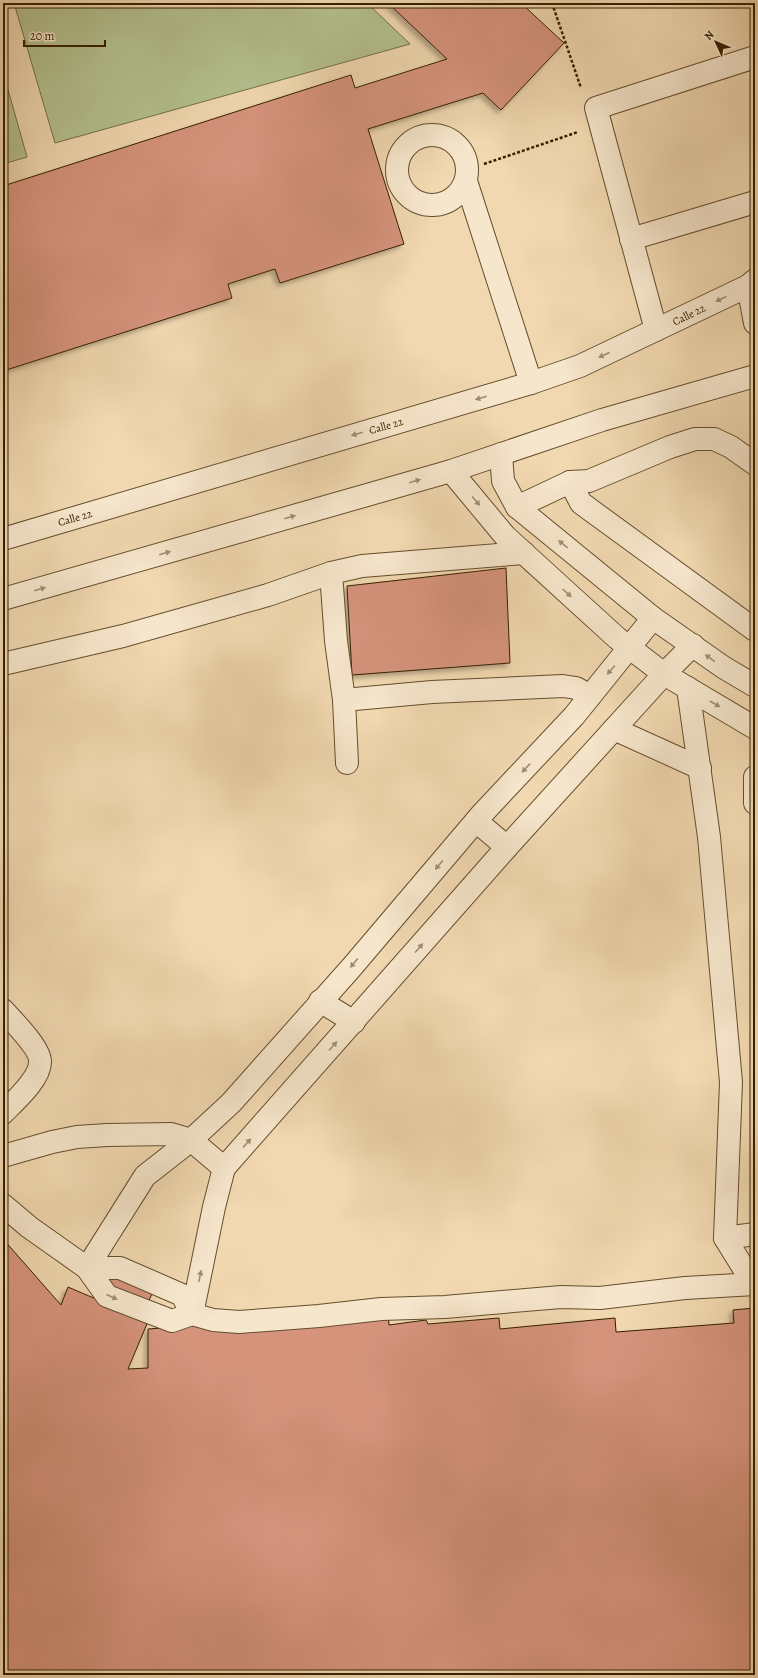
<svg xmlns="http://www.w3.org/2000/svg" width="758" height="1678" font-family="Alegreya,serif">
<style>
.green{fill:#b4c08f;stroke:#747048}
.building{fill:#d5937c;stroke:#352000;filter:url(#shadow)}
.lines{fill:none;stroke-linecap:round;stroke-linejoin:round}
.minor-casing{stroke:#644e2c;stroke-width:24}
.path{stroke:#352000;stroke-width:2.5;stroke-dasharray:3 2;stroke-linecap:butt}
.minor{stroke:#f6e6cc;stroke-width:22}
.oneway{fill:#9f8d70}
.labels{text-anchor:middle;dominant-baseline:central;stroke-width:3.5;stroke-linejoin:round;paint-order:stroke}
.street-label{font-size:11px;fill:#352000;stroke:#f6e6cc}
</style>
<defs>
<filter id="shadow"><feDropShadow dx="-3.5" dy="3.5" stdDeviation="2" flood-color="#0004"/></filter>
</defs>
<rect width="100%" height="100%" fill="#f1d8b0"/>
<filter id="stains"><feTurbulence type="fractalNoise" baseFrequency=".005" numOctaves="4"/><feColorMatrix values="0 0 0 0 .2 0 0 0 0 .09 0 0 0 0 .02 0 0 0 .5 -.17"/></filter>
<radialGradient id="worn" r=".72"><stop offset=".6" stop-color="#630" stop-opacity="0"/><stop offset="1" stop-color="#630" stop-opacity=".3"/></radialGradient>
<!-- green -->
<g class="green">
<path d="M14 3H367L410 44 55 143Z"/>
<path d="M3 72 27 157 3 164Z"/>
</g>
<!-- building -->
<g class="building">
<path d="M388 3H521L564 43 501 110 483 93 368 129 404 244 280 283 275 269 228 284 232 298 3 371V186L351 75 355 88 447 59Z"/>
<path d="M506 568 510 663 352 675 347 586Z"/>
<path d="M3 1239 61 1305 68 1287 96 1299 113 1265 157 1284 141 1316 149 1319 128 1369 148 1368V1329L388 1311 389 1325 426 1320 428 1324 499 1318 500 1329 615 1318 616 1332 734 1323 733 1310 755 1308V1675H3Z"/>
</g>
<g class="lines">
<defs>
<g id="minor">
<circle cx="432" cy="170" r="35"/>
<path d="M466 181 531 383"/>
<path d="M631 239 755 202"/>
<path d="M748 286 755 323"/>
<path d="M656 330 596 108 755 57"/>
<path d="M501 454 503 481 517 507 653 618 723 667 755 686"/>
<path d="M451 471 505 536 617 638 664 674 755 728"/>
<path d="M570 482 581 503 755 630"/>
<path d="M517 507 570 482 589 481 670 447 695 439H714L731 447 755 464"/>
<path d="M3 539 531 383 580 366 748 286 755 280"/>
<path d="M331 573 336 641 344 700 347 763"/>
<path d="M3 599 451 471 602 420 755 376"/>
<path d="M3 664 123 636 268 595 331 573 362 566 524 553"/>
<path d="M688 688 709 837 731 1082 725 1238 754 1285"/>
<path d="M344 700 432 692 563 686 576 688 590 696"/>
<path d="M614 729 700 768"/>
<path d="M755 777V803"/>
<path d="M476 821 507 847"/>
<path d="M320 1001 354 1022"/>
<path d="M3 1010C12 1020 41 1049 40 1062 40 1079 15 1101 3 1113"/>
<path d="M3 1156 52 1142 77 1137 107 1135 171 1134 191 1140 224 1168"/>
<path d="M3 1205 29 1227 87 1268 107 1296 172 1321 192 1314 213 1320 239 1322 319 1316 381 1309 445 1307 561 1297 600 1298 685 1288 755 1284"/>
<path d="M725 1238 755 1234"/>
<path d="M87 1268 145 1176 191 1140 231 1103 351 968 481 815 574 716 653 618"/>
<path d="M87 1268H120L182 1295 192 1314"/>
<path d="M192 1314 214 1207 224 1168 507 847 664 674 693 645"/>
</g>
</defs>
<!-- minor casing -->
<use href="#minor" class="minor-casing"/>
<!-- path -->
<g class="path">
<path d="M552 3 581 88"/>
<path d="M484 164 578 132"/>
</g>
<!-- minor -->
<use href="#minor" class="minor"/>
</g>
<!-- one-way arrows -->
<defs><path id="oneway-solid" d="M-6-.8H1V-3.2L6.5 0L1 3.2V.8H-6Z"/></defs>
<g class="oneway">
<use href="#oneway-solid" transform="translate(721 299) rotate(154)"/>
<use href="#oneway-solid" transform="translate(604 355) rotate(155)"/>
<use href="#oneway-solid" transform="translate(481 398) rotate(164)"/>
<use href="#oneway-solid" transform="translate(357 434) rotate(164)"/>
<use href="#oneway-solid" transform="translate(415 481) rotate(-16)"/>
<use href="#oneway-solid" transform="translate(476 501) rotate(50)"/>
<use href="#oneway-solid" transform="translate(290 517) rotate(-16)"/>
<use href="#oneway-solid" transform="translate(563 544) rotate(-141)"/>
<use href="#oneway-solid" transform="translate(165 553) rotate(-16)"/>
<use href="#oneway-solid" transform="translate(40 589) rotate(-16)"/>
<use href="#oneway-solid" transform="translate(567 593) rotate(42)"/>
<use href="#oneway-solid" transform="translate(710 658) rotate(-144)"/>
<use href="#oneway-solid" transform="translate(611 670) rotate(130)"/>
<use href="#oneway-solid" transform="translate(715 704) rotate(30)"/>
<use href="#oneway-solid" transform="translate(526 768) rotate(133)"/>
<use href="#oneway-solid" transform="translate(439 865) rotate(130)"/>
<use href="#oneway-solid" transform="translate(419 948) rotate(-49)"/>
<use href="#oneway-solid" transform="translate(354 963) rotate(131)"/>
<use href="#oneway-solid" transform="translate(333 1046) rotate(-49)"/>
<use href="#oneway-solid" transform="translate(247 1143) rotate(-48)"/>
<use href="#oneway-solid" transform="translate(200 1276) rotate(-79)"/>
<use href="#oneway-solid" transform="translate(112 1297) rotate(25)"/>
</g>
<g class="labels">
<!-- street labels -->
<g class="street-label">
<text transform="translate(689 315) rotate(-26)">Calle 22</text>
<text transform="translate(386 426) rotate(-16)">Calle 22</text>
<text transform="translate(75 518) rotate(-16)">Calle 22</text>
</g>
</g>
<!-- margin -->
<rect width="758" height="1678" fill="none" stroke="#f1d8b0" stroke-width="16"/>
<rect x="4" y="4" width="750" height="1670" fill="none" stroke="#352000" stroke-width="2"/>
<rect x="8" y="8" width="742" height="1662" fill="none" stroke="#352000"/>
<!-- north arrow -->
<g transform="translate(716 42) rotate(314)" stroke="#f6e6cc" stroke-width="3" paint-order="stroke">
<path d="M0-3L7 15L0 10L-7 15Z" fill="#352000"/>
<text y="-6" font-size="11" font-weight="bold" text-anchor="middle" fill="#352000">N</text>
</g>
<!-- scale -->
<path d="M24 40v6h81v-6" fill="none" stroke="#352000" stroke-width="2"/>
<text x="30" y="40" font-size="12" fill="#352000" stroke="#f6e6cc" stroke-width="3" paint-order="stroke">20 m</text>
<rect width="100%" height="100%" filter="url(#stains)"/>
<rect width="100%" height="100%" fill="url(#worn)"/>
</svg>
